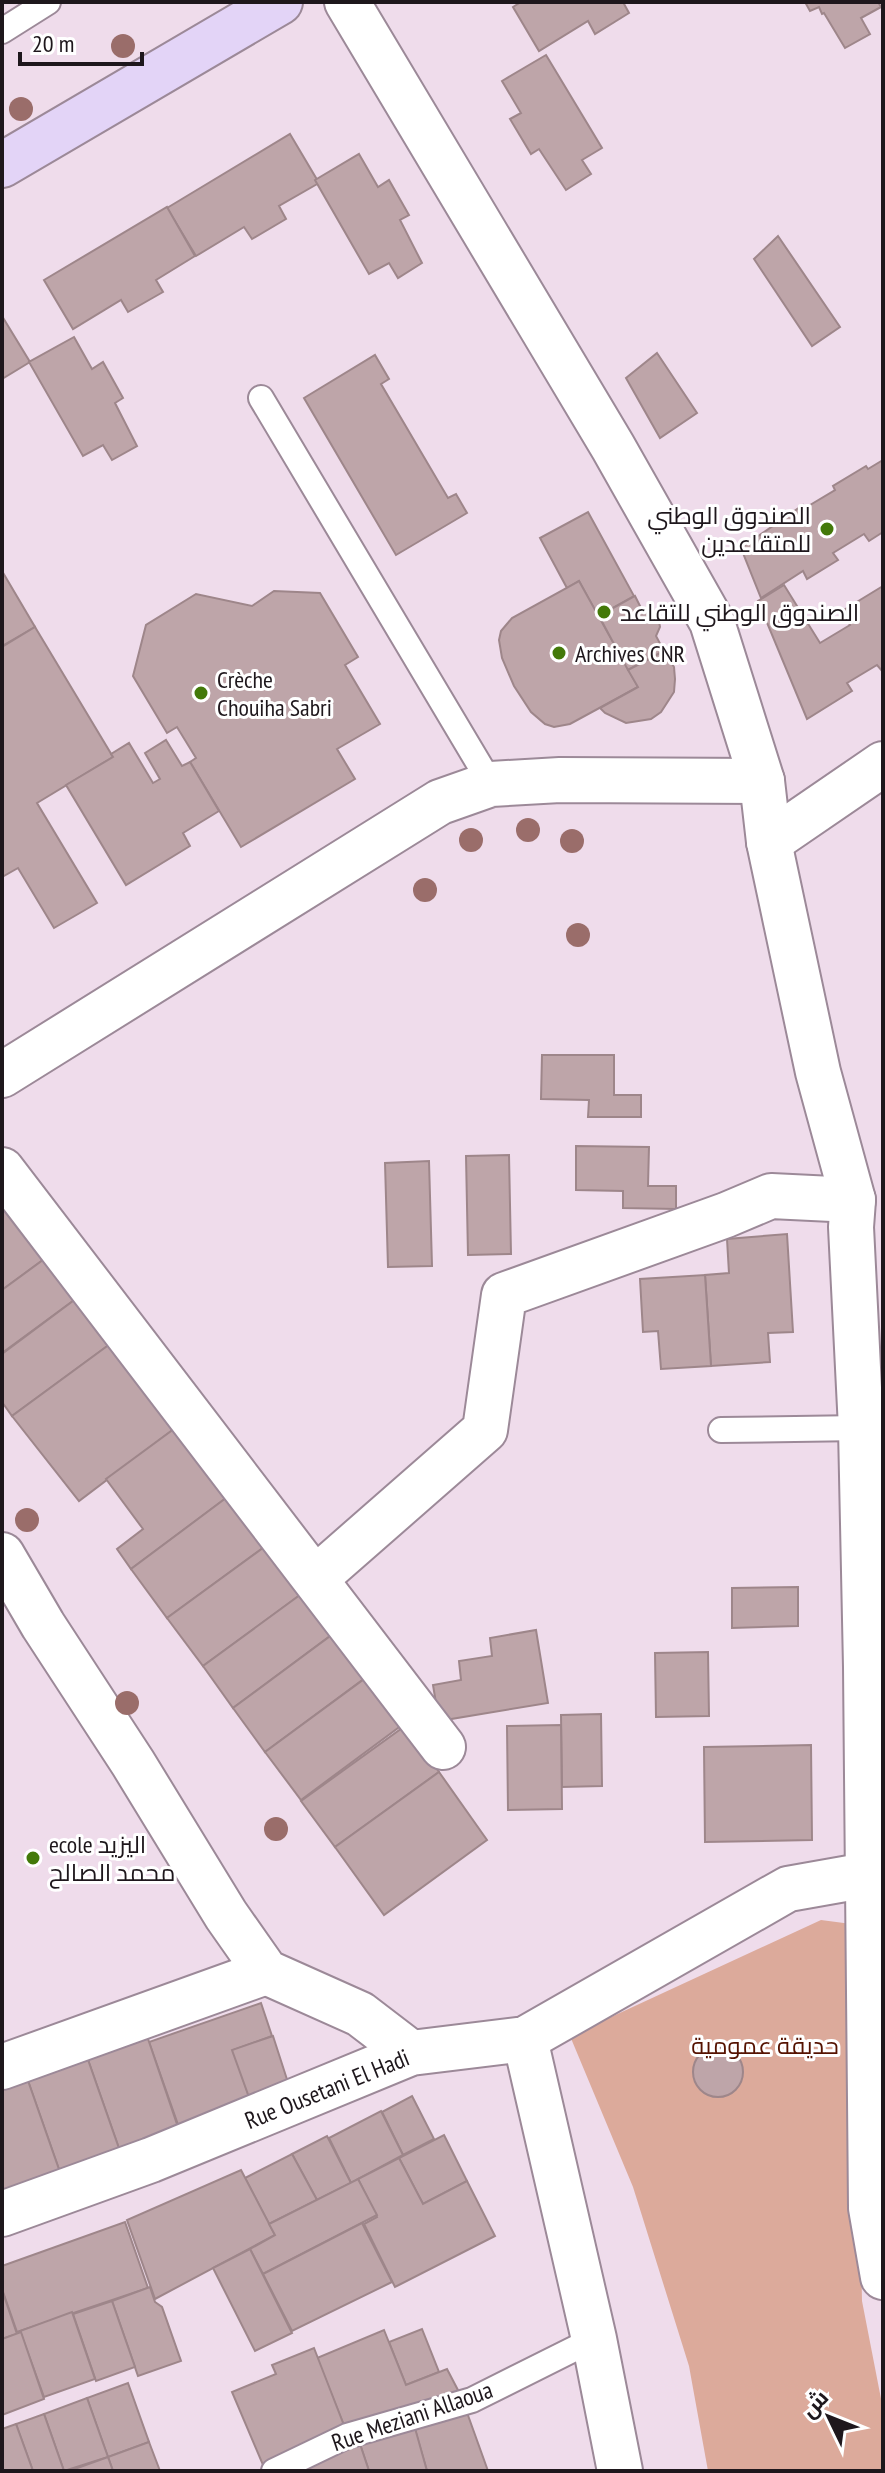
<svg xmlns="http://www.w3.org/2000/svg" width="885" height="2473" font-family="'PT Sans Narrow',Cairo,sans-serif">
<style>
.green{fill:#dcaa9b}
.building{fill:#bea5a9;stroke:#9e868a;stroke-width:2}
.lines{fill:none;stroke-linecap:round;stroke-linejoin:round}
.service-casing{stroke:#9c8998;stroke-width:28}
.minor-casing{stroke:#9c8998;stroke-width:48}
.tertiary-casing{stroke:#9c8998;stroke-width:48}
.secondary-casing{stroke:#9c8998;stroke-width:48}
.service{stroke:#fff;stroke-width:24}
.minor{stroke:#fff;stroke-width:44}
.tertiary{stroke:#fff;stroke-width:44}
.secondary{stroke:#e3d4f7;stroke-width:44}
.tree{fill:#9a6d6a}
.poi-dot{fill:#437909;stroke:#fff;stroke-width:3}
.labels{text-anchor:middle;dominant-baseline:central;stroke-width:6;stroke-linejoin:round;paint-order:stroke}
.poi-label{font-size:24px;fill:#1e171c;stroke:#fff;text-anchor:start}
.park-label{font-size:24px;fill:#551200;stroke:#fff}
.street-label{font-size:24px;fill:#1e171c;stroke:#fff}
</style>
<rect width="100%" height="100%" fill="#efdceb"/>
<!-- green -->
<path class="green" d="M821 1920 859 1925 858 2109 862 2301 883 2409V2471H708L689 2366 633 2187 570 2036Z"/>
<!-- building -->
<g class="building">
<path d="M521 2H623L629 13 595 34 588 21 539 51 513 7Z"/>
<path d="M805 2H878L881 7 861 18 870 34 845 48 824 13 822 14 819 7 810 11Z"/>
<path d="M546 55 602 148 582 160 591 174 566 190 539 149 531 154 510 119 521 113 502 81Z"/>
<path d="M290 134 319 183 279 206 286 219 252 239 244 227 196 256 167 208Z"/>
<path d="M359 154 378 187 389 180 409 215 400 220 422 263 398 278 389 263 369 274 315 180Z"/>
<path d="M167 207 195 256 156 280 163 292 128 312 121 300 73 329 44 280Z"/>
<path d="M778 236 840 327 812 346 754 259Z"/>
<path d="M2 316 30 362 2 379Z"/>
<path d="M74 337 92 369 103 362 123 398 115 403 137 446 112 460 103 445 83 456 29 362Z"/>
<path d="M657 353 697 413 660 438 626 378Z"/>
<path d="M375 355 389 379 381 384 448 498 456 494 467 513 396 555 304 398Z"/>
<path d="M883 460V532L869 541 864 534 833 553 838 560 807 579 803 571 761 598 741 548 803 505 805 508 835 490 833 486 866 466 868 469Z"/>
<path d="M588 512 634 596 598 616 579 581 567 588 540 538Z"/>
<path d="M2 571 35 627 2 646Z"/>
<path d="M579 581 638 687 570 724 554 727 545 724 531 712 514 686 502 658 499 640 501 631 512 618Z"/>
<path d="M784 585 820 643 850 625 842 611 883 586V672L877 665 847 683 852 691 807 719 758 601Z"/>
<path d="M274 591 320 593 358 657 345 665 380 724 337 749 355 779 241 847 190 762 196 758 177 727 167 733 133 676 146 625 196 594 252 606Z"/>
<path d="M635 596 641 608 647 609 658 616 660 627 656 636 664 651 628 670 599 616Z"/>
<path d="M35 627 113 757 37 803 97 903 54 928 18 868 2 877V647Z"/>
<path d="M664 651 674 667 675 679 674 692 661 712 651 719 626 723 605 713 600 708 638 687 628 670Z"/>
<path d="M166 740 182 766 190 762 219 811 183 833 190 846 126 885 66 785 113 757 111 754 129 743 153 783 160 779 145 753Z"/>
<path d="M542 1055H614V1095H641V1117H588L589 1100 541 1099Z"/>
<path d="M576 1146 649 1147 648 1186H676V1209L623 1208V1191L576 1190Z"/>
<path d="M509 1155 511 1254 468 1255 466 1156Z"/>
<path d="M429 1161 432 1266 388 1267 385 1163Z"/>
<path d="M2 1193 47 1257 2 1290Z"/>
<path d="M787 1234 793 1332 768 1333 770 1362 711 1366 705 1275 729 1273 727 1239Z"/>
<path d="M47 1257 77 1298 2 1353V1290Z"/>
<path d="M705 1275 711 1366 661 1369 658 1331 643 1332 640 1279Z"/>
<path d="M77 1298 110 1344 12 1416 2 1402V1354Z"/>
<path d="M110 1344 178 1426 79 1501 12 1416Z"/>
<path d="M178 1426 229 1496 131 1569 117 1549 143 1529 106 1479Z"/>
<path d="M230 1495 267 1545 167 1618 131 1569Z"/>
<path d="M267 1545 303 1593 203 1666 167 1618Z"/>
<path d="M798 1587V1626L732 1628V1588Z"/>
<path d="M304 1592 334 1633 233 1708 203 1666Z"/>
<path d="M536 1630 548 1703 439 1721 433 1685 461 1680 459 1661 492 1656 490 1638Z"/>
<path d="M333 1634 365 1678 265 1752 233 1708Z"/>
<path d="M708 1652 709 1716 656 1717 655 1653Z"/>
<path d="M367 1677 402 1725 301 1800 265 1752Z"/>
<path d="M601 1714 602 1786 562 1787 561 1715Z"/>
<path d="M561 1725 562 1809 508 1810 507 1726Z"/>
<path d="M405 1726 439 1772 335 1847 301 1801Z"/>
<path d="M811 1745 812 1840 705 1842 704 1747Z"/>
<path d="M439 1772 487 1840 384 1915 335 1847Z"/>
<path d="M261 2003 272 2036 233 2050 254 2111 182 2136 149 2042Z"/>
<path d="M146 2033 181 2136 122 2157 86 2054Z"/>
<path d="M273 2036 293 2098 254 2111 232 2050Z"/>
<circle cx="718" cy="2072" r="25"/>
<path d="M86 2054 122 2157 62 2178 26 2075Z"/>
<path d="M26 2075 62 2178 2 2199V2083Z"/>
<path d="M412 2096 434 2139 403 2155 382 2112Z"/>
<path d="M381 2111 403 2155 351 2183 329 2138Z"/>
<path d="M444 2135 467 2181 423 2204 399 2158Z"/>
<path d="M327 2136 351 2183 317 2200 292 2154Z"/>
<path d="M292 2154 317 2200 269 2224 245 2178Z"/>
<path d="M399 2158 423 2204 467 2181 495 2236 395 2287 364 2224 377 2217 358 2179Z"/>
<path d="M241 2170 275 2235 155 2299 127 2220Z"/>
<path d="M358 2179 377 2215 263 2274 250 2249 275 2235 269 2224Z"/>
<path d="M125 2222 148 2288 17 2332 2 2289V2266Z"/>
<path d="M362 2223 392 2282 292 2331 263 2274Z"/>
<path d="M250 2249 292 2333 255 2351 213 2268Z"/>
<path d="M150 2287 155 2302 162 2307 181 2361 138 2376 112 2301Z"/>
<path d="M2 2290 17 2334 2 2339Z"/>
<path d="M112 2301 135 2367 96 2381 73 2314Z"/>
<path d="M72 2312 95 2379 44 2397 20 2331Z"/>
<path d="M422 2329 439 2372 406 2385 389 2342Z"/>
<path d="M384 2330 406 2385 447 2369 460 2394 345 2428 317 2358Z"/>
<path d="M21 2332 44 2399 2 2415V2339Z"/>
<path d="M314 2348 345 2428 263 2465 232 2392 276 2374 272 2365Z"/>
<path d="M128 2383 149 2442 108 2457 87 2398Z"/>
<path d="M87 2398 108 2457 64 2471 44 2414Z"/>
<path d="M465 2407 488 2471H427L414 2426Z"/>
<path d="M44 2414 64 2471H33L16 2424Z"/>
<path d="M413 2421 427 2471H369L359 2441Z"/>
<path d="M16 2424 33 2471H2V2429Z"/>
<path d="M359 2441 369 2471H289Z"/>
<path d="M149 2442 160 2471H113L108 2457Z"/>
<path d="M108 2457 113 2471H69Z"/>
</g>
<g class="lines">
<defs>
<g id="service">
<path d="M2 31 48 2"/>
<path d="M261 398 491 784"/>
<path d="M721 1430 861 1428"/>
<path d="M274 2471 347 2436 472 2400 594 2339"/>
</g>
<g id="minor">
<path d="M2 1075 440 802 491 784 560 780 762 781"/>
<path d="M2 1170 443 1747"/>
<path d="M2 1555 43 1625 133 1763 226 1915 266 1972 360 2014 411 2053"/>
<path d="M316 1578 485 1430 504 1295 726 1215 771 1196 853 1200"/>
<path d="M525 2039 594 2339 620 2471"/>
<path d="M2 2067 266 1972"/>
<path d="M2 2214 151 2160 411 2053 525 2039 788 1889 867 1875"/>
</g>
<g id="tertiary">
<path d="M347 2 613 447 712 622 762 781 769 842 818 1072 853 1200 851 1227 861 1428 866 1667 871 2208 883 2277"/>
<path d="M769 842 883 764"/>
</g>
<path id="secondary" d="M2 165 280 2"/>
</defs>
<!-- service casing -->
<use href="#service" class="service-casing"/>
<!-- minor casing -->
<use href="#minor" class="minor-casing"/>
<!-- tertiary casing -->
<use href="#tertiary" class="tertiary-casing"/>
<!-- secondary casing -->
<use href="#secondary" class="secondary-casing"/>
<!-- service -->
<use href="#service" class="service"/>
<!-- minor -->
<use href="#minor" class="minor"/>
<!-- tertiary -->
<use href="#tertiary" class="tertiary"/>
<!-- secondary -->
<use href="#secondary" class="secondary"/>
</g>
<!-- trees -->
<g class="tree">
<circle cx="123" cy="46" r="12"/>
<circle cx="21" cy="109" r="12"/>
<circle cx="528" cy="830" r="12"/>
<circle cx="471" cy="840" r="12"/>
<circle cx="572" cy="841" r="12"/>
<circle cx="425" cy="890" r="12"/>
<circle cx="578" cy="935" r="12"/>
<circle cx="27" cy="1520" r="12"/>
<circle cx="127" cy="1703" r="12"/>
<circle cx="276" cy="1829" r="12"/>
</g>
<!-- markers -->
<g class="poi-dot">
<circle cx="827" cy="529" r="8"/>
<circle cx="604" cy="612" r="8"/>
<circle cx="559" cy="653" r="8"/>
<circle cx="201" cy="693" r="8"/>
<circle cx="33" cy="1858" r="8"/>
</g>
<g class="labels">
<!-- poi labels -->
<g class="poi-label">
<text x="811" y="515" text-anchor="end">الصندوق الوطني<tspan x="811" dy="28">للمتقاعدين</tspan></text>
<text x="620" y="612">الصندوق الوطني للتقاعد</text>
<text x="575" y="653">Archives CNR</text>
<text x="217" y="679">Crèche<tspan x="217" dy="28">Chouiha Sabri</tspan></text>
<text x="49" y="1844">ecole اليزيد<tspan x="49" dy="28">محمد الصالح</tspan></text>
</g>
<!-- park labels -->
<g class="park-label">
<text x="765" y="2045">حديقة عمومية</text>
</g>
<!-- street labels -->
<g class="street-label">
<text transform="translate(327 2089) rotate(-22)">Rue Ousetani El Hadi</text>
<text transform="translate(412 2416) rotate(-19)">Rue Meziani Allaoua</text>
</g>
</g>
<!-- border -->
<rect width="885" height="2473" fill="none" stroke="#1e171c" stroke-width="8"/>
<!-- north arrow -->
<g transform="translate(829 2417) rotate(313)" stroke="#ffffff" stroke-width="6" paint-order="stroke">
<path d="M0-6L14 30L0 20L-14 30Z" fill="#1e171c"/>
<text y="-12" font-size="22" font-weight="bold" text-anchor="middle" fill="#1e171c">ش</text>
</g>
<!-- scale -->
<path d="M20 52v12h122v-12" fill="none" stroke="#1e171c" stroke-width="4"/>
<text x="32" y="52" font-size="24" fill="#1e171c" stroke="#ffffff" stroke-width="6" paint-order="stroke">20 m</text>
</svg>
